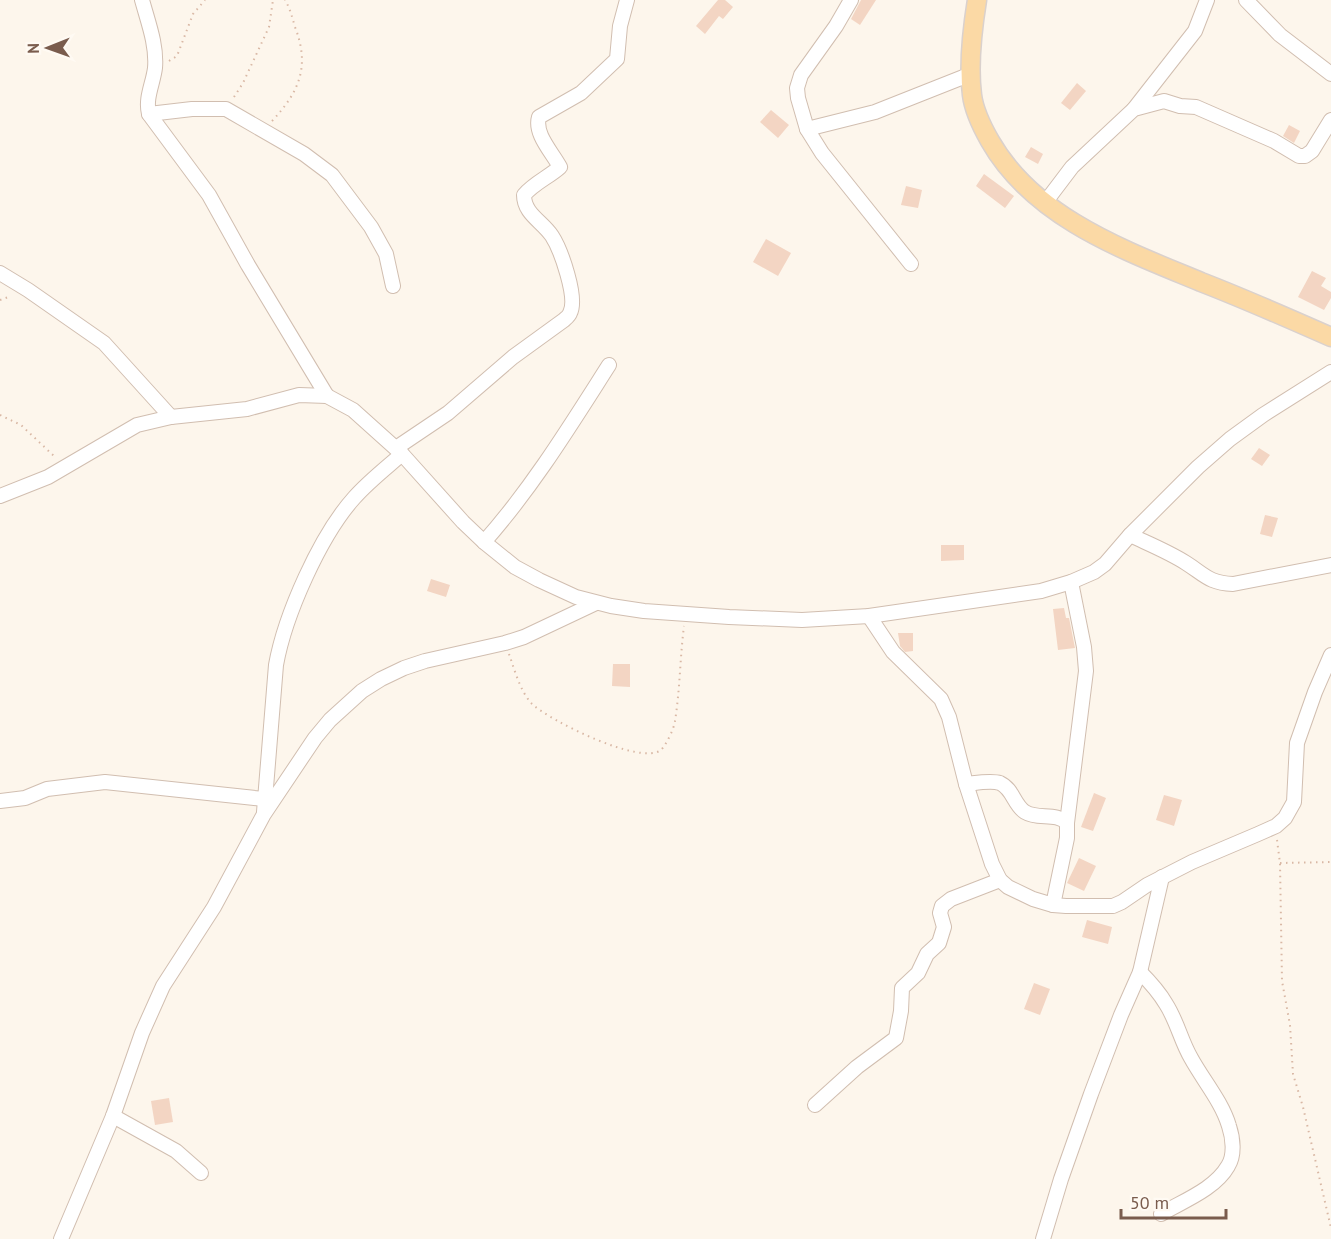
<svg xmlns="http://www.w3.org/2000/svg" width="1331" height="1239" font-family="'PT Sans',sans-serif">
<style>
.building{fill:#f3d5c3}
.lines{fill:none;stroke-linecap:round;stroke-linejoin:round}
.minor-casing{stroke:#d1beb0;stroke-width:16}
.major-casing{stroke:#dad1cd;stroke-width:21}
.path{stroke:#d9b8a5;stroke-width:2;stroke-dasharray:1.5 4.5;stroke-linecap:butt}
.minor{stroke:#fff;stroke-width:14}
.major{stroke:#fbd9a5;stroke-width:18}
</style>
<rect width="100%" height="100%" fill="#fdf6ec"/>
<!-- building -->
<g class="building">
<path d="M718 0H725L733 7 723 19 719 16 705 34 696 26Z"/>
<path d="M861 0H876L860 25 851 19Z"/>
<path d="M1077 83 1086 91 1070 110 1061 103Z"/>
<path d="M771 110 789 125 778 138 760 122Z"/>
<path d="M1289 125 1300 131 1294 143 1283 136Z"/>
<path d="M1031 147 1043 154 1038 164 1025 157Z"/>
<path d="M984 174 1014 196 1005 208 976 186Z"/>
<path d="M906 186 922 190 918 208 901 205Z"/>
<path d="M766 239 791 253 778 276 753 262Z"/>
<path d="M1312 271 1326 278 1321 286 1331 292V298L1324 310 1298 297Z"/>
<path d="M1259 448 1270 455 1262 466 1251 459Z"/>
<path d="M1265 515 1278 518 1272 537 1260 534Z"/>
<path d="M941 545H964V560L941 561Z"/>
<path d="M431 579 450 585 446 597 427 591Z"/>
<path d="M1064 608 1066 618H1069L1075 648 1058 650 1053 609Z"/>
<path d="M898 633H913V651L905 652 900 646Z"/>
<path d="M613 664H630V687L612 686Z"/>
<path d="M1094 793 1106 798 1093 831 1081 827Z"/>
<path d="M1164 795 1182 800 1174 826 1156 820Z"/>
<path d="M1079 858 1096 866 1084 891 1067 883Z"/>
<path d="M1087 920 1112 927 1108 944 1082 937Z"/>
<path d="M1034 983 1050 989 1040 1015 1024 1009Z"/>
<path d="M169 1098 173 1122 155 1125 151 1101Z"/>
</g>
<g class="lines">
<defs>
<g id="minor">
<path d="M142 0C148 22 157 45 155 68 153 84 145 98 149 114L209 195 248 265 327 396"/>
<path d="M851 0 836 26 801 75 797 88 798 98 807 129 822 153 911 264"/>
<path d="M1246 0 1280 35 1331 74"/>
<path d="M1134 109 1195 31 1207 0"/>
<path d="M149 114 192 109H226L304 154 332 175 371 227 386 254 393 286"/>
<path d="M807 129 875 112 971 74"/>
<path d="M1044 204 1072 167 1134 109 1164 101 1180 106 1196 107 1274 141 1299 156H1305L1312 151 1331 120"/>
<path d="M0 273 28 290 104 343 171 417"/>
<path d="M396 448 448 413 513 357 564 320C566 318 569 316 570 313 578 298 561 250 552 236 542 221 524 214 524 195 534 183 549 177 560 167 552 152 534 134 539 117L581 93 617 59 620 26 627 0"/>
<path d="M0 496 48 477 137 425 171 417 247 409 299 395 327 396 353 410 402 454 463 522 484 542 515 567 539 580 576 597 611 606 644 611 729 617 802 620 869 616 1041 591 1071 582 1094 572 1105 564 1130 535 1198 467 1230 439 1263 415 1331 372"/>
<path d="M1130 535C1149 544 1169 552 1186 563 1205 575 1209 583 1233 584L1331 565"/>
<path d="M484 542C532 488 570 426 609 365"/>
<path d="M869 616 893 652 941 699 949 717 966 784 992 864 1000 880 1008 887 1033 899 1053 905 1066 906H1113L1122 902 1147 885 1192 862 1258 834 1276 826 1285 818 1294 802 1297 743 1315 692 1331 655"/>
<path d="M966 784C976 783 991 780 1000 783 1013 789 1014 805 1025 812 1038 820 1056 812 1067 823V838L1053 905"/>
<path d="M0 801 25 798 47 789 105 782 264 799"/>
<path d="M264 812 276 665C285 615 320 536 354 498 368 482 386 468 402 454"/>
<path d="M1067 823 1086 671 1084 647 1071 582"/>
<path d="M1140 972C1150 982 1159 992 1166 1004 1177 1021 1181 1041 1191 1058 1203 1080 1222 1102 1229 1126 1233 1138 1235 1155 1228 1166 1215 1189 1183 1201 1161 1214"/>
<path d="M815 1105 857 1067 896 1038 901 1011 902 988 918 973 927 954 939 943 944 927 940 913 942 906 951 899 1000 880"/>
<path d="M113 1116 176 1151 201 1173"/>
<path d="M61 1239 113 1116 142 1033 163 986 214 907 264 814 315 738 330 720 362 691 381 679 404 668 425 661 505 643 524 637 596 603"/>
<path d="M1043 1239 1061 1179 1091 1094 1121 1015 1140 972 1162 877"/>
</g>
<path id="major" d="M977 0C972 31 968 64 972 95 974 111 982 127 990 141 1034 218 1124 250 1201 282 1245 299 1288 318 1331 337"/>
</defs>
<!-- minor casing -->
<use href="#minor" class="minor-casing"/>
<!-- major casing -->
<use href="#major" class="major-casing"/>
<!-- path -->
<g class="path">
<path d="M169 61 177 56 193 14 205 0"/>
<path d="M234 97 243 83 269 27 273 0"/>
<path d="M272 121C300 91 310 66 295 27 292 17 290 8 285 0"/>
<path d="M0 300 11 296"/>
<path d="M0 415 21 425 55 457"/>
<path d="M509 654C515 671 520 691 532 704 549 720 640 766 661 750 666 745 674 729 675 721 680 690 680 657 684 626"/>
<path d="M1277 840 1280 863 1282 981 1290 1025 1293 1074 1303 1107 1331 1228"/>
<path d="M1280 863 1331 862"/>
</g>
<!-- minor -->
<use href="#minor" class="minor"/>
<!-- major -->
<use href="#major" class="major"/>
</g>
<!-- north arrow -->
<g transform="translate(48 48) rotate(269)" stroke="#fffaf3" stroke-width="4.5" paint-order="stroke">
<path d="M0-4.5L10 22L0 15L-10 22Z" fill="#7a5c4d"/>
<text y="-9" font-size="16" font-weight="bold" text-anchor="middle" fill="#7a5c4d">N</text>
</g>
<!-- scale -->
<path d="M1121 1209v9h105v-9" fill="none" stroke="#7a5c4d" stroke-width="3"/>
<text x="1130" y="1209" font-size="18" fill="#7a5c4d" stroke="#fffaf3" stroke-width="4.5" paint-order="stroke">50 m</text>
</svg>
